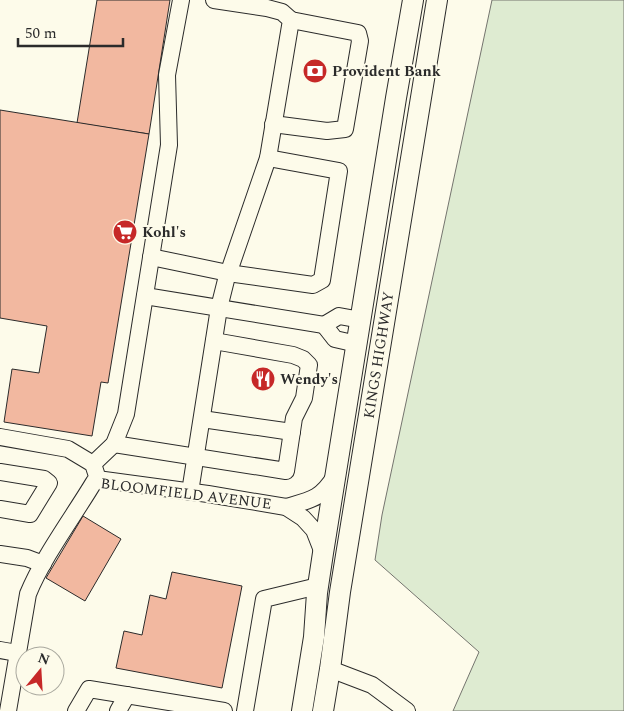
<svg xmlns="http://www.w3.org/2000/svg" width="624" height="711" font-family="Spectral,serif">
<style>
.green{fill:#deebd1;stroke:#74746e}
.building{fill:#f2b8a0;stroke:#2b2b2b}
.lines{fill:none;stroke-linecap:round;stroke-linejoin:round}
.minor-casing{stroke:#2b2b2b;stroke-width:18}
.major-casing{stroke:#2b2b2b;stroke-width:22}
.minor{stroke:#fdfbea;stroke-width:16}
.major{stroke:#fdfbea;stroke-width:20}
.labels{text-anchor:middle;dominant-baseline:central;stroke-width:4;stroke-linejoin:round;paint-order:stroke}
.poi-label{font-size:15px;font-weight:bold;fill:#2b2b2b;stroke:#fdfbea;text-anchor:start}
.street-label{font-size:15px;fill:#2b2b2b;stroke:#fdfbea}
</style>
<rect width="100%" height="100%" fill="#fdfbea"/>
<!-- green -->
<path class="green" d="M492 0H624V711H453L479 652 375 560 382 515Z"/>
<!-- building -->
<g class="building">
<path d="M97 0H170L149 134 77 123Z"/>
<path d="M0 110 149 134 108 383 101 382 92 436 4 422 12 369 39 373 47 326 0 318Z"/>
<path d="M83 516 121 539 85 601 46 578Z"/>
<path d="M172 572 242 586 222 688 116 668 124 631 142 635 150 595 166 599Z"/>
</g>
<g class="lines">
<defs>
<g id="minor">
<path d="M273 124 327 131 345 129 360 41 358 33 291 20"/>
<path d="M151 257 228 273 313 285 322 280 339 171 268 158"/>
<path d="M145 296 324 325"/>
<path d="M357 344 335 339 324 325 339 316 361 320"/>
<path d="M202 419 292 432"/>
<path d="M0 437 68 449 93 464 96 473"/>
<path d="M114 444 286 471 294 418 304 398 309 365 303 359 293 355 214 341"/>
<path d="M93 464 114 444 126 414 169 145 167 75 181 0"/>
<path d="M0 472 44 479 49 483 30 514 0 509"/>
<path d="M190 492 219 308 226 280 268 158 291 20 282 12 267 8 214 0"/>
<path d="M286 507C311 500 321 499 335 476"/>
<path d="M0 554 27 558 43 564"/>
<path d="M0 650 17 653"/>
<path d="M330 669 372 685 407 711"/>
<path d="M8 711 28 594C43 557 73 517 94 482L97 479 208 494 286 507 303 518 314 530 323 553"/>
<path d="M76 711 89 689 224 711"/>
<path d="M118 711 127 695"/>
<path d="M245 711 264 599 318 586"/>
</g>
<g id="major">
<path d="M302 711 314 637 317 593 323 553 396 98 413 0"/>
<path d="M323 711 330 669 340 592 437 0"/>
</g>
</defs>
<!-- minor casing -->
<use href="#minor" class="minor-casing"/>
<!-- major casing -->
<use href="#major" class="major-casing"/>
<!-- minor -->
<use href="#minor" class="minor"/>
<!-- major -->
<use href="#major" class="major"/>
</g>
<!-- icons -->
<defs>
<symbol id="bank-disc" viewBox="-11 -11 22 22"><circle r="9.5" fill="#c62828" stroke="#fdfbea"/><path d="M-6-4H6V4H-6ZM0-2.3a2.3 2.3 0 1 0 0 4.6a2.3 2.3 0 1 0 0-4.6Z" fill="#fff"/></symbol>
<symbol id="supermarket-disc" viewBox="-11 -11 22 22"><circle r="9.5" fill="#c62828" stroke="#fdfbea"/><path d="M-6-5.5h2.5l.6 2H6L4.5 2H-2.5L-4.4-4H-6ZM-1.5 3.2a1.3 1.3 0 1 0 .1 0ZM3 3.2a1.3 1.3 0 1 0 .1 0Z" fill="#fff"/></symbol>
<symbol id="restaurant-disc" viewBox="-11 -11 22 22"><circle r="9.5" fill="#c62828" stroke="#fdfbea"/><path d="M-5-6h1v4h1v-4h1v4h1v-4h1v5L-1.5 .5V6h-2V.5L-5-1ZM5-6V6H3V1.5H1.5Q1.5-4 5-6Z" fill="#fff"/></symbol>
</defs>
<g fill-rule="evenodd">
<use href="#bank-disc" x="301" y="57" width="28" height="28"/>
<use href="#supermarket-disc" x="111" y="218" width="28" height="28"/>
<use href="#restaurant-disc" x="249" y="365" width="28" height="28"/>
</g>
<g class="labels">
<!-- poi labels -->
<g class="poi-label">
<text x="332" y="71">Provident Bank</text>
<text x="142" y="232">Kohl's</text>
<text x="280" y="379">Wendy's</text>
</g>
<!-- street labels -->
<g class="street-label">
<text transform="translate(379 355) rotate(-81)">KINGS HIGHWAY</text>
<text transform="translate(186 494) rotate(7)">BLOOMFIELD AVENUE</text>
</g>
</g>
<!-- north arrow -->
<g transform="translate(40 671) rotate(18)"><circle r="24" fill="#fdfbea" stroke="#a9a89e"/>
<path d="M0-4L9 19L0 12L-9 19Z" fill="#c62828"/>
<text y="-8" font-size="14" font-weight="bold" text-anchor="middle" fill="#2b2b2b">N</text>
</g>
<!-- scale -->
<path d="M18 38v8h105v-8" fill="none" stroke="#2b2b2b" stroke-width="2.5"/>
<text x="25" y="38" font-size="15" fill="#2b2b2b" stroke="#fdfbea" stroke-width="4" paint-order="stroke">50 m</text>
</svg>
